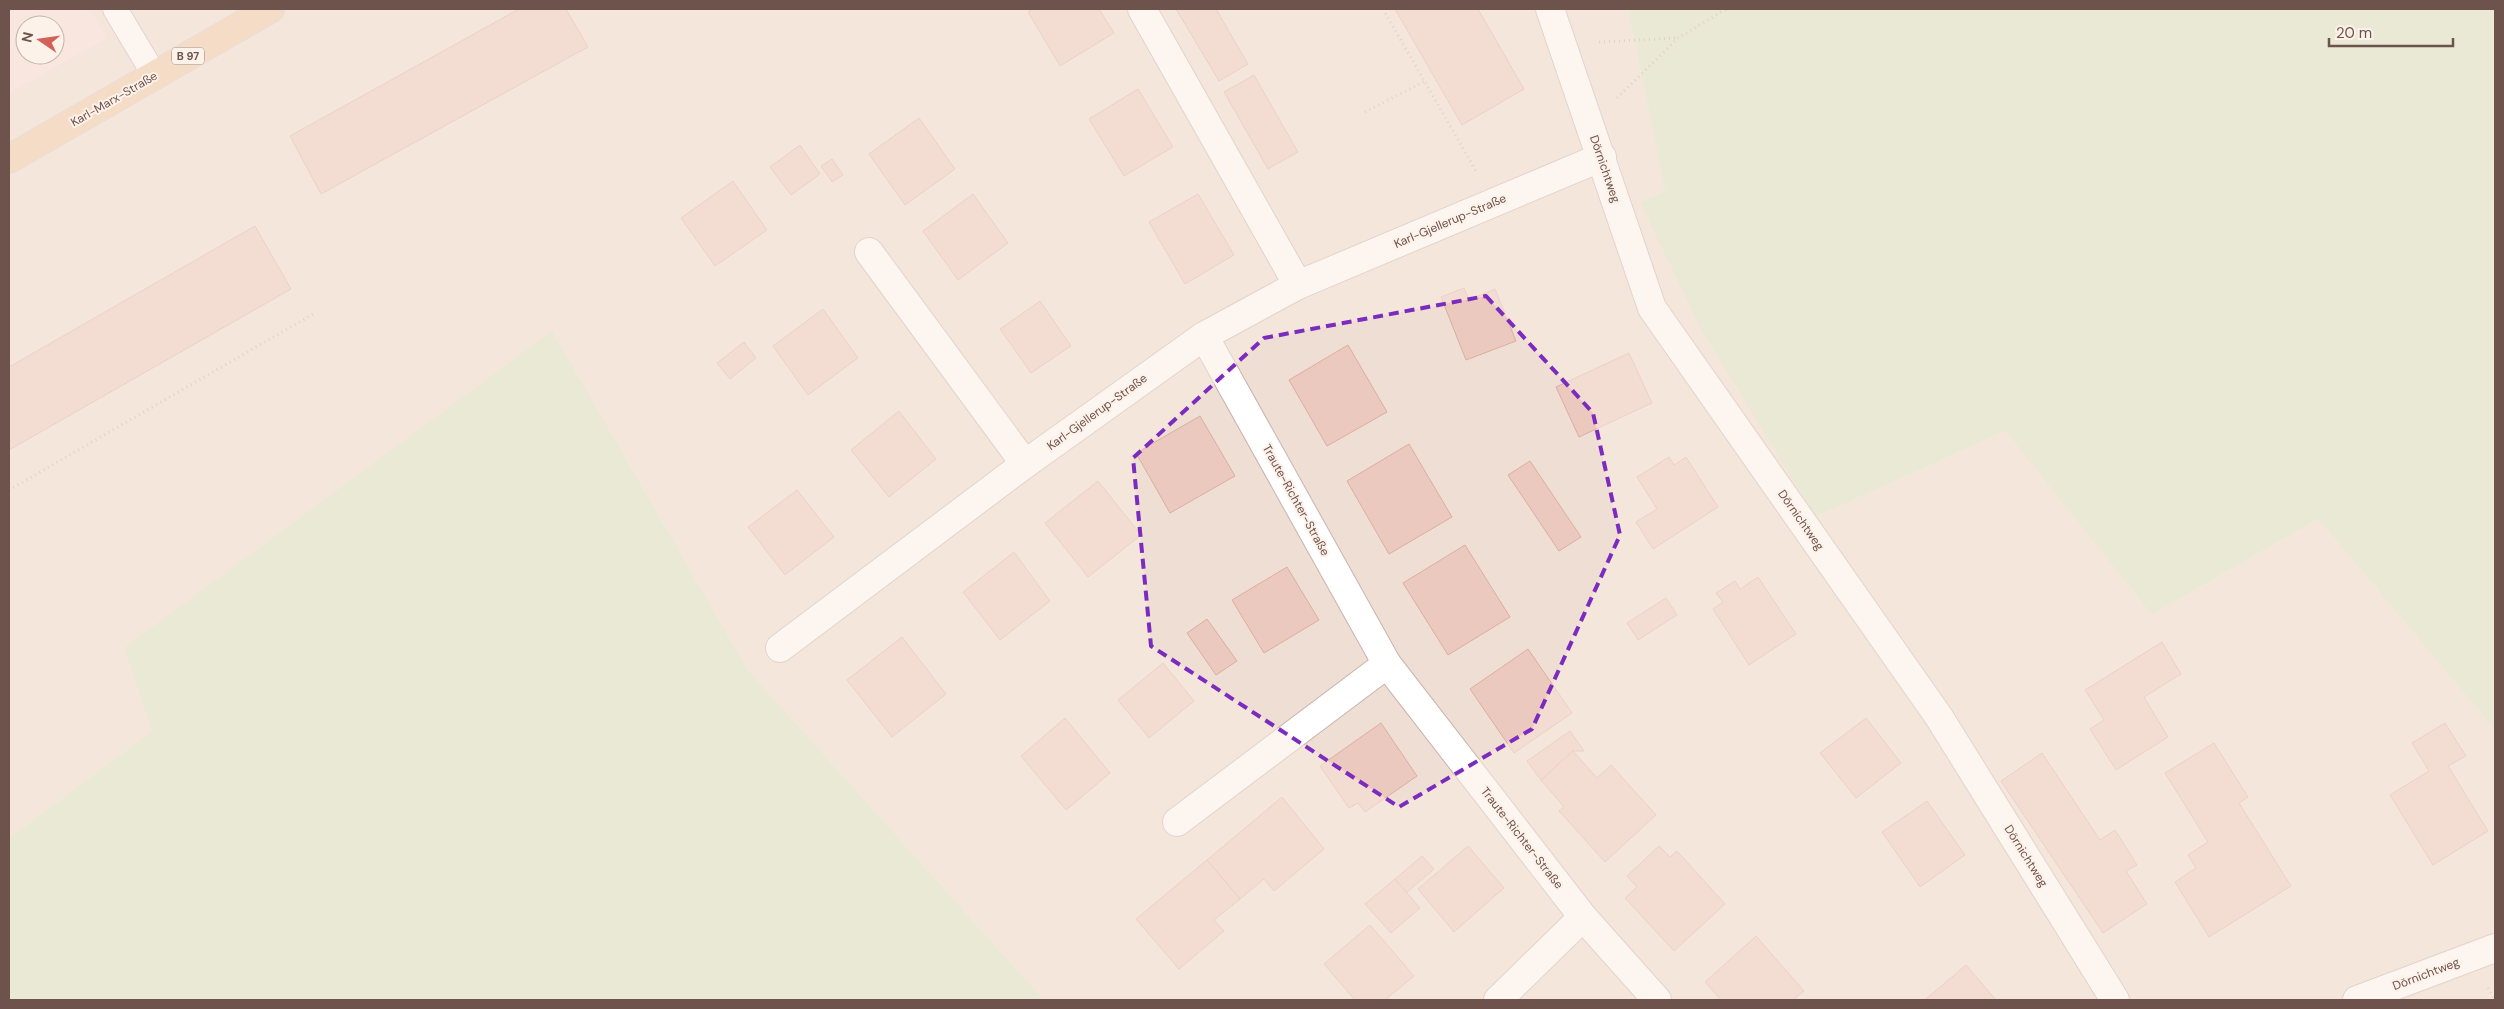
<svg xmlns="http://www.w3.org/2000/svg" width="2504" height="1009" font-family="'DM Sans',sans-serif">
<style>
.residential{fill:#efded3;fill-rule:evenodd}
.commercial{fill:#f8ddd9;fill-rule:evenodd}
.green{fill:#d6e4c4}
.building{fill:#ebc9bf;stroke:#dbaea1}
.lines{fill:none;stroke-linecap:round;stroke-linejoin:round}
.lane-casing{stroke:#c8b4ac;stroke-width:26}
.street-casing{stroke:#c8b4ac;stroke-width:30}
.primary-casing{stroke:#d4cbca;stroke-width:30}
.path{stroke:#cfada2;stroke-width:3;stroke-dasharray:1 4;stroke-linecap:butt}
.lane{stroke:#fff;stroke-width:24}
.street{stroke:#fff;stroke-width:28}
.primary{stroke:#f0c7a4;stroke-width:28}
.marked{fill:none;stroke:#7b2cbf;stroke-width:4;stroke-dasharray:10 6;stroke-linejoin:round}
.labels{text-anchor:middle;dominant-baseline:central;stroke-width:4;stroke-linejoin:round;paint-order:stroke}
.shield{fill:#fcf2e9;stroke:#99837c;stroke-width:1}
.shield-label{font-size:11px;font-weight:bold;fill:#6e534d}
.street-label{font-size:12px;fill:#6e534d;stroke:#fcf2e9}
</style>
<rect width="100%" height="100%" fill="#f9ede4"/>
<!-- residential -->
<path class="residential" d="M9 9H1628L1665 191 1640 202 1816 517 2005 431 2152 615 2318 519 2495 730V1000H1044L748 670 552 332 152 731 9 838ZM25 25H55V55H25Z"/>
<!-- commercial -->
<path class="commercial" d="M9 9H90L107 38 9 93ZM25 25H55V55H25Z"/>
<!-- green -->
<g class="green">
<path d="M1628 9H2495V730L2318 519 2152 615 2005 431 1816 517 1702 331 1640 202 1665 191Z"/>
<path d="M552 331 748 670 1044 1000H9V838L152 731 124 648Z"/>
</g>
<!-- building -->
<g class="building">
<path d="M519 9H566L588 47 321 194 290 136Z"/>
<path d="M1033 9H1099L1114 33 1060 66 1028 12Z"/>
<path d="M1176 9H1216L1248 64 1219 81Z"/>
<path d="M1395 9H1478L1524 89 1462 125Z"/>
<path d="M1254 75 1298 152 1268 169 1224 92Z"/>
<path d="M1138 89 1173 147 1124 176 1089 119Z"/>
<path d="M919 118 955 169 905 205 869 154Z"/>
<path d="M800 145 820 174 791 195 770 167Z"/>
<path d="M832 159 843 175 832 182 821 166Z"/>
<path d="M733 181 767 230 715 266 681 218Z"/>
<path d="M973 194 1008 243 958 280 923 231Z"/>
<path d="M1198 194 1234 255 1185 284 1149 222Z"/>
<path d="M255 226 291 289 9 450V367Z"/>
<path d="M1464 288 1469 300 1495 289 1516 341 1466 360 1441 297Z"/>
<path d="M1040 301 1071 346 1031 373 1000 329Z"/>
<path d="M823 309 858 358 808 395 773 346Z"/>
<path d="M744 342 756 358 730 379 717 363Z"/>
<path d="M1348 345 1387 412 1327 446 1289 380Z"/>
<path d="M1629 353 1652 403 1579 437 1556 387Z"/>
<path d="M899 411 936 459 889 497 851 450Z"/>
<path d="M1200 416 1235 476 1170 513 1136 453Z"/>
<path d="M1409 444 1452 517 1389 554 1347 481Z"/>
<path d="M1669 457 1674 465 1686 457 1718 507 1653 549 1636 522 1657 509 1637 477Z"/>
<path d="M1530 461 1581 537 1559 551 1508 475Z"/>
<path d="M1098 481 1141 535 1088 577 1045 523Z"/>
<path d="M797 490 834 537 785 575 748 527Z"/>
<path d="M1465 545 1510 617 1448 655 1403 583Z"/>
<path d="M1014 552 1050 601 1000 640 963 592Z"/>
<path d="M1287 567 1319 620 1264 653 1232 600Z"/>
<path d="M1758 577 1796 634 1749 665 1713 609 1723 602 1716 593 1735 581 1740 589Z"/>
<path d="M1666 598 1677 615 1638 640 1627 623Z"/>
<path d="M1207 619 1237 661 1216 675 1187 633Z"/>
<path d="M902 637 946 694 892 737 847 680Z"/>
<path d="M2162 642 2181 674 2144 697 2168 737 2116 770 2090 729 2104 720 2085 690Z"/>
<path d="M1528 649 1572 713 1514 753 1470 689Z"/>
<path d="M1163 663 1194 701 1149 738 1118 700Z"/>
<path d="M1065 718 1110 773 1066 810 1021 756Z"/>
<path d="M1866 718 1901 763 1856 798 1820 753Z"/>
<path d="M1381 723 1417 776 1365 812 1358 803 1349 808 1320 766Z"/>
<path d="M2445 723 2466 756 2448 766 2488 831 2433 865 2390 795 2429 771 2412 743Z"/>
<path d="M1570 731 1584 751H1573L1541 780 1527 761Z"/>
<path d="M2214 743 2248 797 2239 803 2291 886 2209 937 2175 882 2196 868 2188 855 2208 842 2165 773Z"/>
<path d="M1573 751 1597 778 1611 765 1656 815 1605 862 1559 811 1564 807 1541 780Z"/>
<path d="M2042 753 2100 840 2115 830 2137 865 2126 871 2147 904 2103 933 2001 781Z"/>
<path d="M1282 797 1324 849 1274 891 1264 879 1240 899 1207 860Z"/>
<path d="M1927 801 1965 855 1920 887 1882 832Z"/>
<path d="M1468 846 1504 888 1454 932 1418 889Z"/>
<path d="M1659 846 1670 857 1677 851 1725 904 1674 951 1625 898 1637 887 1627 876Z"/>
<path d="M1422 856 1434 869 1406 893 1395 879Z"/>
<path d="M1207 860 1240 899 1214 920 1224 931 1179 969 1136 919Z"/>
<path d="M1395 879 1420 908 1391 933 1365 904Z"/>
<path d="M1370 925 1414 976 1385 1000H1355L1324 964Z"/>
<path d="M1756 936 1804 991 1793 1000H1721L1705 982Z"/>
<path d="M1966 965 1996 1000H1927L1926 999Z"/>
</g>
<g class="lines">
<defs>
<path id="lane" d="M115 9 155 76"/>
<g id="street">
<path d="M1142 9 1298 285"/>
<path d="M1550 9 1652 308 1939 717 2115 1000"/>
<path d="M869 252 1025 464"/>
<path d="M1204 336 1387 664 1583 917 1657 1000"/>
<path d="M780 648 1025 464 1204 336 1298 285 1602 157"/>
<path d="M1177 822 1387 664"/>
<path d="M1498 1000 1583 917"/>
<path d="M2357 1000 2495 948"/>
</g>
<path id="primary" d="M9 159 270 9"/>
</defs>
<!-- lane casing -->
<use href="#lane" class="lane-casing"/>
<!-- street casing -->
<use href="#street" class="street-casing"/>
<!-- primary casing -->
<use href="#primary" class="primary-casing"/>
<!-- path -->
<g class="path">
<path d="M1383 9 1476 171"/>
<path d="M1599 42 1677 38"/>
<path d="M1617 98 1678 38 1726 9"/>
<path d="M1365 112 1425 81"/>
<path d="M9 490 315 313"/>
<path d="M2488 988 2495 1000"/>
</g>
<!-- lane -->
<use href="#lane" class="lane"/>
<!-- street -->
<use href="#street" class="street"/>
<!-- primary -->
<use href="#primary" class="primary"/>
</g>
<!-- marked area -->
<path d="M0 0H2504V1009H0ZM1486 296 1593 413 1620 535 1532 729 1399 807 1151 646 1133 458 1264 338Z" fill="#f9ede4" fill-opacity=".55" fill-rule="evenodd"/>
<path class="marked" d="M1486 296 1593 413 1620 535 1532 729 1399 807 1151 646 1133 458 1264 338Z"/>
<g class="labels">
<!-- shield labels -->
<rect class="shield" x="172" y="47.5" width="32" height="17" rx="4"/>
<g class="shield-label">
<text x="188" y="56">B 97</text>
</g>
<!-- street labels -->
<g class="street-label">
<text transform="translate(114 99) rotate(-30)">Karl-Marx-Straße</text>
<text transform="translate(1605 169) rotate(71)">Dörnichtweg</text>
<text transform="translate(1450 221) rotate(-23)">Karl-Gjellerup-Straße</text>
<text transform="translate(1097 412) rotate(-36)">Karl-Gjellerup-Straße</text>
<text transform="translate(1296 500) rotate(61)">Traute-Richter-Straße</text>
<text transform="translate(1801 520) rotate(55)">Dörnichtweg</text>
<text transform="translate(1522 838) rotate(52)">Traute-Richter-Straße</text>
<text transform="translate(2026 856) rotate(58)">Dörnichtweg</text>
<text transform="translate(2426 974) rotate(-21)">Dörnichtweg</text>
</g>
</g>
<!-- border -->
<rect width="2504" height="1009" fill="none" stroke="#6e534d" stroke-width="20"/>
<!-- north arrow -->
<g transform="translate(40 40) rotate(283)"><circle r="24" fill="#fcf2e9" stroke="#c3b2ab"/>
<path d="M0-4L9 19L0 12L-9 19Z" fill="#d46058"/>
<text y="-8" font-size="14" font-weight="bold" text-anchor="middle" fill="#6e534d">N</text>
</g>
<!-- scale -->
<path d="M2329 38v8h124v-8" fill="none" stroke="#6e534d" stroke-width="2.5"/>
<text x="2336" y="38" font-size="15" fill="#6e534d" stroke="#fcf2e9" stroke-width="4" paint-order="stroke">20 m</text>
</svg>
